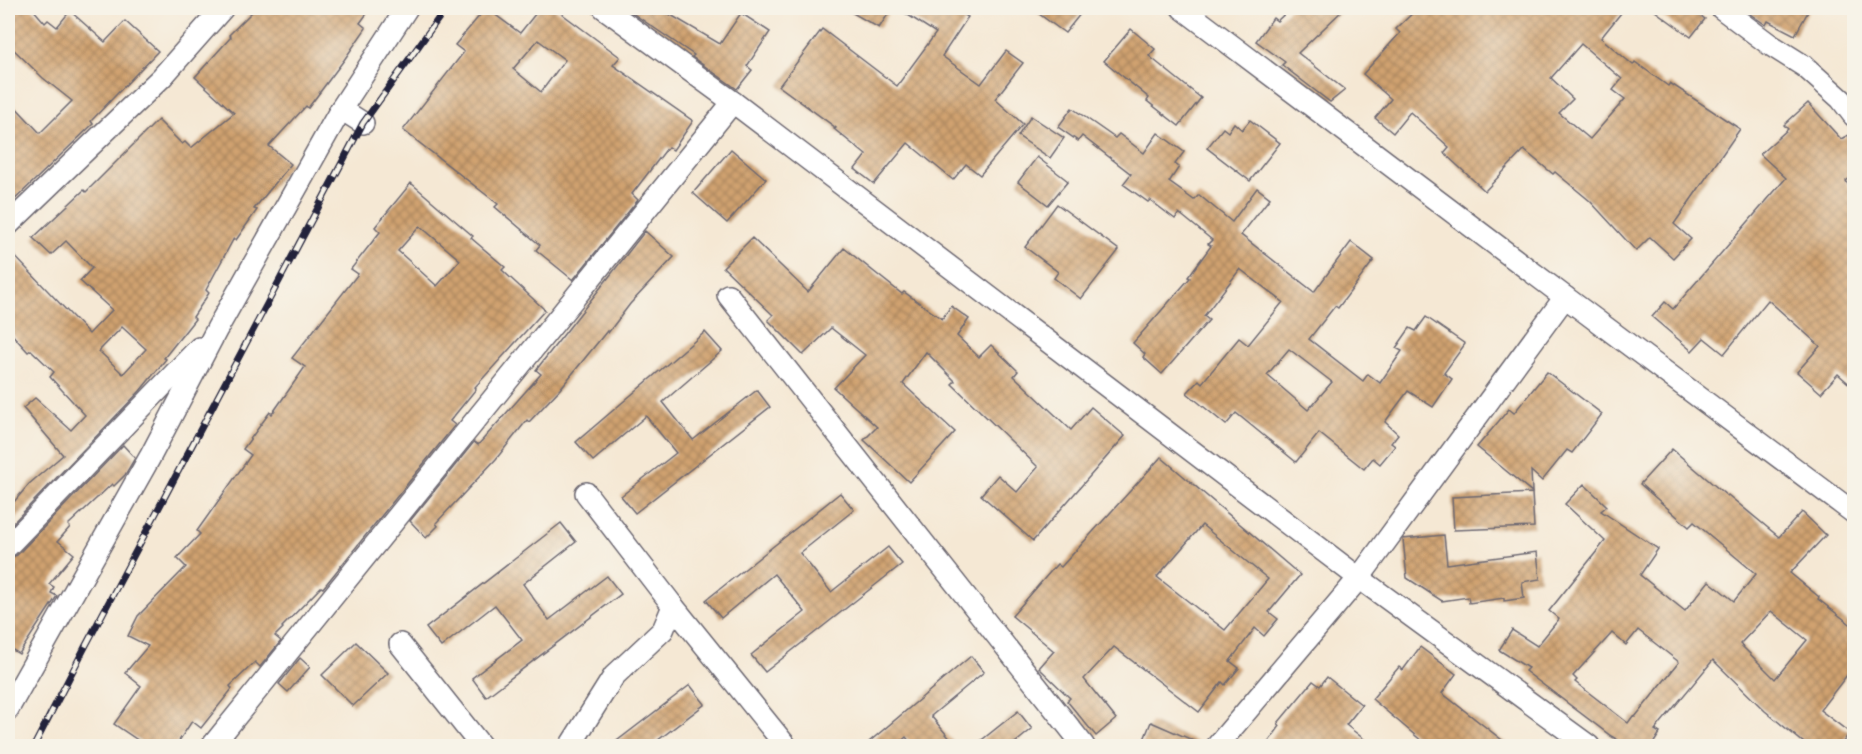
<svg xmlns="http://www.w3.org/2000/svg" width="1862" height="754" font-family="Caveat,sans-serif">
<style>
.building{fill:url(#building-cross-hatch);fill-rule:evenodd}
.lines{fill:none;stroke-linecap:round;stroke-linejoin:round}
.street-casing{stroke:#6c6771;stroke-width:24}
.street{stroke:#fff;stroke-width:21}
.rail-casing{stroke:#22223b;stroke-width:7}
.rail{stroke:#f7f3e8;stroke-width:4.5;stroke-dasharray:14;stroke-linecap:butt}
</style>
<defs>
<pattern id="building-cross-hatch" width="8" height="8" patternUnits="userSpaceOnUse" patternTransform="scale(1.5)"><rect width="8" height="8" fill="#d0a270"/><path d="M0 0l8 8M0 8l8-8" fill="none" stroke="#a8845d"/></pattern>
</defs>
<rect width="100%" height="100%" fill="#f7f3e8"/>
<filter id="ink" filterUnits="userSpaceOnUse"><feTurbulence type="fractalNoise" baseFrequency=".0167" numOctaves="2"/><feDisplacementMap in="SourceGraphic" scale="12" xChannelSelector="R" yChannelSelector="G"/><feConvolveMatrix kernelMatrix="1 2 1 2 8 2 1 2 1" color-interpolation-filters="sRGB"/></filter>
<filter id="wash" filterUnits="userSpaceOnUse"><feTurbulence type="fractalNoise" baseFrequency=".008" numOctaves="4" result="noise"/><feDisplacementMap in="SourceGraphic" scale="24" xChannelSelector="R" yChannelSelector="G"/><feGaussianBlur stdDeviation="1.35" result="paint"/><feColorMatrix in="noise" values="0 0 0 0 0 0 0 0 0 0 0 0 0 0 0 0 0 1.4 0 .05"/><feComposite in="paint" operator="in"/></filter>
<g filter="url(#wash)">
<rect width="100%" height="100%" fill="#f5e8d4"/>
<g id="blocks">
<!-- building -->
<g class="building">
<path d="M12 8H32L45 23 48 20 57 27 70 11 105 42 125 21 158 51 91 121 93 124 8 206V99L40 133 72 101 43 78 8 44V12Z"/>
<path d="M256 8H371L360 23 366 28 344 60 308 108 306 106 269 146 291 164 254 209 257 210 236 240 234 238 206 290 209 293 193 317 195 319 164 358 166 359 140 391 8 528V509L29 484 63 455 23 408 35 398 71 430 85 415 50 377 54 372 31 350 28 352 8 330V249L89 334 112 310 80 281 92 268 66 241 51 255 33 238 84 190 86 192 158 120 182 144 185 142 191 148 234 113 195 77 231 37 229 35ZM122 327 146 349 123 374 99 351Z"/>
<path d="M486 8 520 33 540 8H554L620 57 613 65 693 121 673 150 668 147 632 194 638 200 573 280 536 250 540 245 495 207 498 204 403 130 464 52 455 45ZM538 40 565 60 541 92 513 69Z"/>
<path d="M625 8H659L720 44 741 13 770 32 747 66 752 70 737 89 692 57 694 55Z"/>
<path d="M844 8H892L879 28Z"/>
<path d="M897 8H954L968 17 942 56 981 84 1006 51 1023 63 995 99 1023 124 980 175 966 164 953 180 908 143 874 184 855 169 866 155 834 129 836 128 779 86 822 29 897 86 936 33Z"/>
<path d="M1031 8H1085L1065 33Z"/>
<path d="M1291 8H1345L1298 53 1345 90 1330 102 1282 65 1285 62 1256 41 1273 18 1277 21Z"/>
<path d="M1418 8H1625L1601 38 1633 65 1635 62 1668 86 1670 83 1740 129 1674 224 1691 239 1673 258 1650 237 1636 251 1590 201 1555 172 1553 174 1524 150 1485 191 1444 153 1449 147 1410 112 1393 133 1375 118 1391 99 1363 74 1400 33 1396 29ZM1581 44 1622 79 1613 90 1625 99 1590 139 1559 113 1573 99 1551 78Z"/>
<path d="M1651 8H1689L1705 19 1691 37Z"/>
<path d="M1742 8H1810L1795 35 1768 21 1766 25 1750 14 1751 12Z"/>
<path d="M1131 29 1155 49 1149 56 1201 98 1179 126 1147 101 1149 98 1104 61Z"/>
<path d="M1808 103 1841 139 1848 135 1854 145V175L1846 181 1854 194V388L1838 374 1821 393 1797 372 1820 346 1768 300 1724 354 1704 338 1692 351 1652 317 1665 302 1673 309 1786 178 1760 154 1788 129 1784 125Z"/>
<path d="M1072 108 1115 138 1119 134 1144 153 1158 133 1184 152 1175 164 1179 167 1169 182 1194 200 1199 195 1232 222 1257 188 1270 198 1241 235 1314 292 1351 242 1374 260 1338 308 1335 306 1309 339 1363 381 1368 374 1380 383 1402 351 1396 348 1410 328 1416 331 1426 317 1465 344 1444 373 1452 379 1433 407 1408 391 1385 422 1398 434 1391 443 1395 446 1380 464 1373 458 1364 469 1319 433 1296 462 1236 413 1226 425 1187 393 1199 380 1202 383 1239 338 1248 345 1283 302 1240 269 1204 316 1209 320 1162 374 1143 357 1145 354 1133 343 1190 278 1188 277 1211 246 1208 244 1212 240 1179 213 1175 219 1150 200 1148 202 1123 184 1131 174 1082 136 1078 141 1058 127ZM1289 349 1332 382 1308 410 1267 375Z"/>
<path d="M1031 116 1064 138 1050 158 1018 136Z"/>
<path d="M1250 120 1280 143 1250 181 1207 148 1223 128 1228 132 1234 123 1242 130Z"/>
<path d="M731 149 766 179 727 223 693 193Z"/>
<path d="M1037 157 1068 181 1048 205 1018 182Z"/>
<path d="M411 183 473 236 471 238 505 267 502 270 545 310 475 387 476 389 450 421 455 425 323 588 321 587 282 627 283 628 275 636 281 641 260 667 255 662 230 686 232 689 201 728 192 721 175 747H148L114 724 141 686 125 673 148 646 128 636 138 616 186 567 177 558 200 534 197 531 251 455 243 449 270 412 272 414 305 367 292 358 358 274 351 269 380 232 375 227ZM420 226 460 260 437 286 398 251Z"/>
<path d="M1057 204 1119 250 1081 299 1054 278 1058 272 1025 247Z"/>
<path d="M645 231 674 257 630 304 608 333 607 331 560 389 529 422 527 420 496 459 436 523 438 526 426 538 410 521 474 442 478 445 541 374 536 370Z"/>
<path d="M752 238 808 292 844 248 902 294 904 292 942 319 951 306 969 319 957 336 979 357 991 345 1018 371 1014 376 1071 430 1091 407 1125 436 1033 541 981 495 998 475 1017 492 1038 467 952 384 955 381 926 352 903 384 955 432 909 482 864 440 877 427 834 388 865 355 831 328 803 355 768 320 773 315 723 267Z"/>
<path d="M705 332 722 351 663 402 693 440 757 390 770 407 635 513 621 496 676 453 646 416 593 461 576 442Z"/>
<path d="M1547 372 1602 414 1572 453 1567 450 1542 481 1531 471 1532 492 1477 447 1509 409 1514 413Z"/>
<path d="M123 445 135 458 125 475 114 486 112 484 68 525 70 527 58 541 74 554 49 584 54 587 51 593 57 596 19 654 8 647V558L17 555Z"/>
<path d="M1672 449 1727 496 1728 495 1779 537 1802 512 1826 535 1790 573 1819 597 1818 599 1854 627V666L1820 710 1850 733 1839 747H1809L1765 711 1713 660 1655 730 1660 733 1651 747H1630L1611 736 1525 671 1528 668 1499 650 1512 630 1537 646 1559 619 1549 611 1605 541 1565 504 1584 484 1607 506 1601 511 1658 549 1640 575 1685 611 1709 581 1734 601 1756 574 1694 522 1689 527 1640 484ZM1771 611 1807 640 1775 679 1740 644ZM1638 630 1679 662 1635 717 1633 716 1628 723 1575 682 1577 680 1573 676 1612 633 1626 645Z"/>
<path d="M1161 457 1300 575 1269 612 1278 619 1264 636 1255 628 1230 661 1239 668 1225 685 1222 682 1199 712 1114 647 1084 679 1116 719 1096 736 1067 701 1070 698 1039 668 1054 651 1012 616 1057 564 1061 567ZM1202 525 1268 579 1225 630 1157 577Z"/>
<path d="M840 493 854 510 800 553 831 592 888 547 902 564 765 672 751 655 805 612 774 574 721 618 706 600Z"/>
<path d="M1532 493 1534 527 1454 530 1452 497Z"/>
<path d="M561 523 576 542 523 584 549 620 607 576 621 594 486 697 472 678 522 640 495 605 441 647 426 628Z"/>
<path d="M1444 535 1447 564 1537 552 1540 579 1522 582 1524 598 1504 601V598L1469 603 1468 597 1442 601 1407 578 1403 539Z"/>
<path d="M356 642 388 673 353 706 322 675Z"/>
<path d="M1420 647 1456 674 1442 693 1511 747H1429L1372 699 1399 667 1403 670Z"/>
<path d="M971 656 984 672 931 716 957 747H914L906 737 895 747H863Z"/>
<path d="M300 658 310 667 288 692 279 684Z"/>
<path d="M1327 677 1362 705 1346 725 1374 747H1265L1280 726 1278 723 1313 681 1320 686Z"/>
<path d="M690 685 705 704 649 747H609Z"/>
<path d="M1018 711 1032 729 1010 747H973Z"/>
<path d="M1151 722 1204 745 1205 747H1141Z"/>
</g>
</g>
</g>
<g filter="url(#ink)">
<use href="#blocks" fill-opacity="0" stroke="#6c6771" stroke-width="1.5"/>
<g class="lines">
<defs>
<g id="street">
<path d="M604 8 733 102 1359 578 1589 746"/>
<path d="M1182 8 1565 297 1854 513"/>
<path d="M1721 8 1769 44 1804 66 1841 99 1854 116"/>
<path d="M341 109 363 123"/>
<path d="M8 225 162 77 223 8"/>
<path d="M728 295 1084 746"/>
<path d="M586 493 673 606 786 746"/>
<path d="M8 546 199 348"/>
<path d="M400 644 481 746"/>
<path d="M8 709 150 457 217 329 341 109 407 8"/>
<path d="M212 746 733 102"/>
<path d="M570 746 614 676 663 630 673 606"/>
<path d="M1217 746 1359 578 1565 297"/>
</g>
</defs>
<!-- street casing -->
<use href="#street" class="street-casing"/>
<!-- street -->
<use href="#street" class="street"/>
<defs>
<path id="rail" d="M34 746 85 647 363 123 446 8"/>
</defs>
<!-- rail casing -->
<use href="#rail" class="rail-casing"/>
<!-- rail -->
<use href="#rail" class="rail"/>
</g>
</g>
<!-- margin -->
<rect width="1862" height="754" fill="none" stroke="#f7f3e8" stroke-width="30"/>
</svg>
